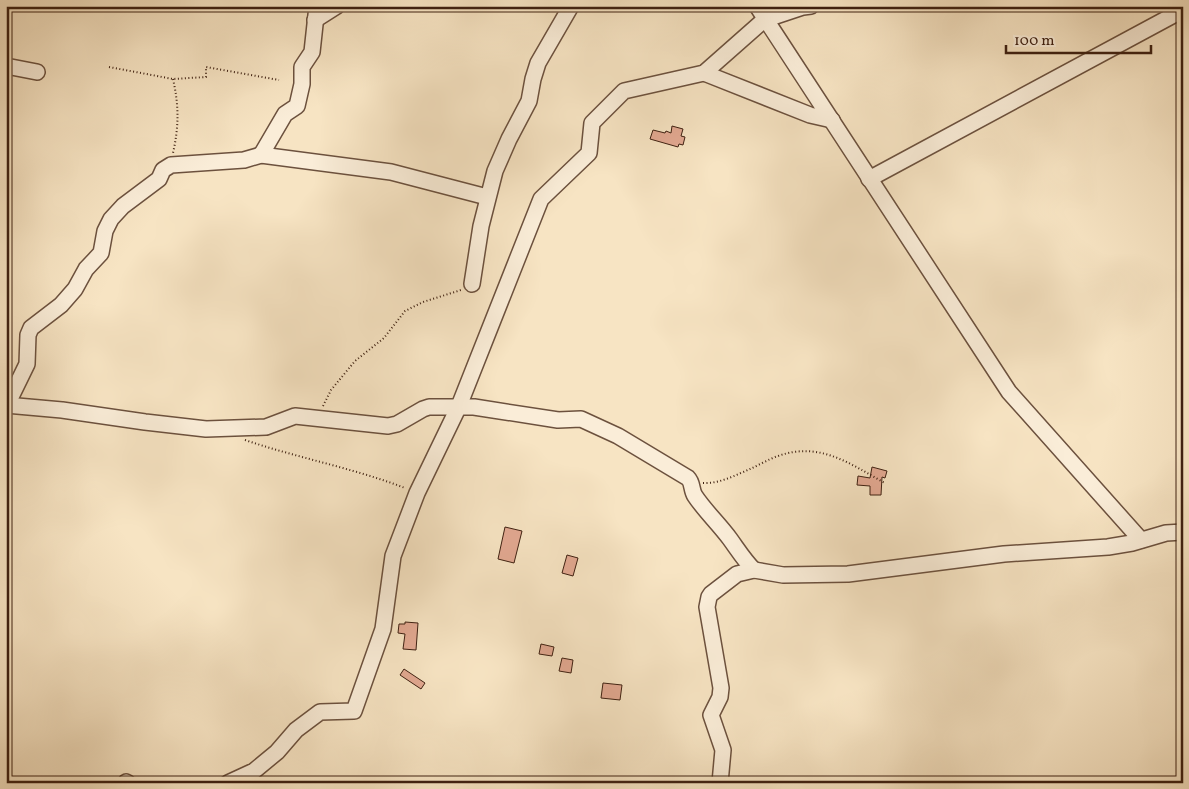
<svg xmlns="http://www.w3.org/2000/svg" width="1189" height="789" font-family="Vollkorn,serif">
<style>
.building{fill:#e3a992;stroke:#3e2011}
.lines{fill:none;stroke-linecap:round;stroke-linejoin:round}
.minor-casing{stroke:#6c513e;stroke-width:18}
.path{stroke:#3e2011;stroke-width:2;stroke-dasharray:1 2.5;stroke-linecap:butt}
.minor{stroke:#faedd8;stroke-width:15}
</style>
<rect width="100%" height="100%" fill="#f7e4c3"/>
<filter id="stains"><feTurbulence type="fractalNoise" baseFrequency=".004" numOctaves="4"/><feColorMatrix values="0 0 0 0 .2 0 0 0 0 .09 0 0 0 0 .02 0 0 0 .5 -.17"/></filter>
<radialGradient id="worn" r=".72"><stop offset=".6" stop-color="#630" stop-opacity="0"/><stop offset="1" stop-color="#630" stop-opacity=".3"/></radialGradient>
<!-- building -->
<g class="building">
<path d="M672 126 683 129 681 136 685 137 683 145 679 144 678 147 650 139 653 130 665 133 666 131 671 133Z"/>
<path d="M872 467 887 471 885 478 882 477 881 495H870V486L857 485 858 476 870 478Z"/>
<path d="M505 527 522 531 514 563 498 559Z"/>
<path d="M567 555 578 558 573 576 562 573Z"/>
<path d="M405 622 418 623 416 650 403 649 405 634 398 633 399 624H405Z"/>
<path d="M541 644 554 647 552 656 539 654Z"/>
<path d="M562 658 573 660 571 673 559 671Z"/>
<path d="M404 669 425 683 421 689 400 675Z"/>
<path d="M603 683 622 685 620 700 601 698Z"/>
</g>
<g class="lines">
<defs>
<g id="minor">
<path d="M757 6 1009 392 1141 540"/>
<path d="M767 19 803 7 811 6"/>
<path d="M315 20 337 6"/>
<path d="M6 66 37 72"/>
<path d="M704 73 810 115 832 120"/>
<path d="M261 155 285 114 297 106 302 84V67L312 52 317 6"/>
<path d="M869 179 1181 11"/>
<path d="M472 284 481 226 495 171 509 139 529 101 533 79 538 63 571 6"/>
<path d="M6 405 62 410 145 422 206 429 266 427 295 416 388 426 397 424 423 409 429 407H474L558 420 581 419 618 436 688 478C693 483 691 490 695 496 705 511 719 524 730 539 738 550 744 560 754 570"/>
<path d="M7 405 27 364 28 335 31 328 61 305 75 289 86 269 101 253 105 231 111 219 123 206 159 179 163 170 171 165 244 160 261 155 391 172 487 197"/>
<path d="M126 782 128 783"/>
<path d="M228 783 254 771 277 752 296 730 320 712 354 711 383 629 393 556 417 493 459 406 541 199 589 153 592 123 624 91 704 73 764 20 777 6"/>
<path d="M720 783 723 750 711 715 720 697 721 688 707 607 709 597 711 594 737 574 754 570 783 575 848 574 1004 554 1108 547 1132 543 1166 533 1183 532"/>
</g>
</defs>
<!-- minor casing -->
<use href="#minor" class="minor-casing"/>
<!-- path -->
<g class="path">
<path d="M109 67 173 79 206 77V67L279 80"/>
<path d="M173 79C179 106 179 126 173 153"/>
<path d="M323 406 331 390 355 361 384 338 405 311 423 302 461 290"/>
<path d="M245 440C298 458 353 468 405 488"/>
<path d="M703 483C719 484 736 475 750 469 759 465 769 459 778 456 820 441 850 464 885 483"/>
</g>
<!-- minor -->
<use href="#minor" class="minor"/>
</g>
<!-- margin -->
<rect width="1189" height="789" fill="none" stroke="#f7e4c3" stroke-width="25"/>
<rect x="8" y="8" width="1174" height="774" fill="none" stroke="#3e2011" stroke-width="2.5"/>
<rect x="12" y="12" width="1164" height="764" fill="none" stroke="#3e2011"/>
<!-- scale -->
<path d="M1006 45v8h145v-8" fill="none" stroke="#3e2011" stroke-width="2.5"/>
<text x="1014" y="45" font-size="15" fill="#3e2011" stroke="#faedd8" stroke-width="4" paint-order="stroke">100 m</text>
<rect width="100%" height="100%" filter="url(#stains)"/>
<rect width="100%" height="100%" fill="url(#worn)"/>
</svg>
